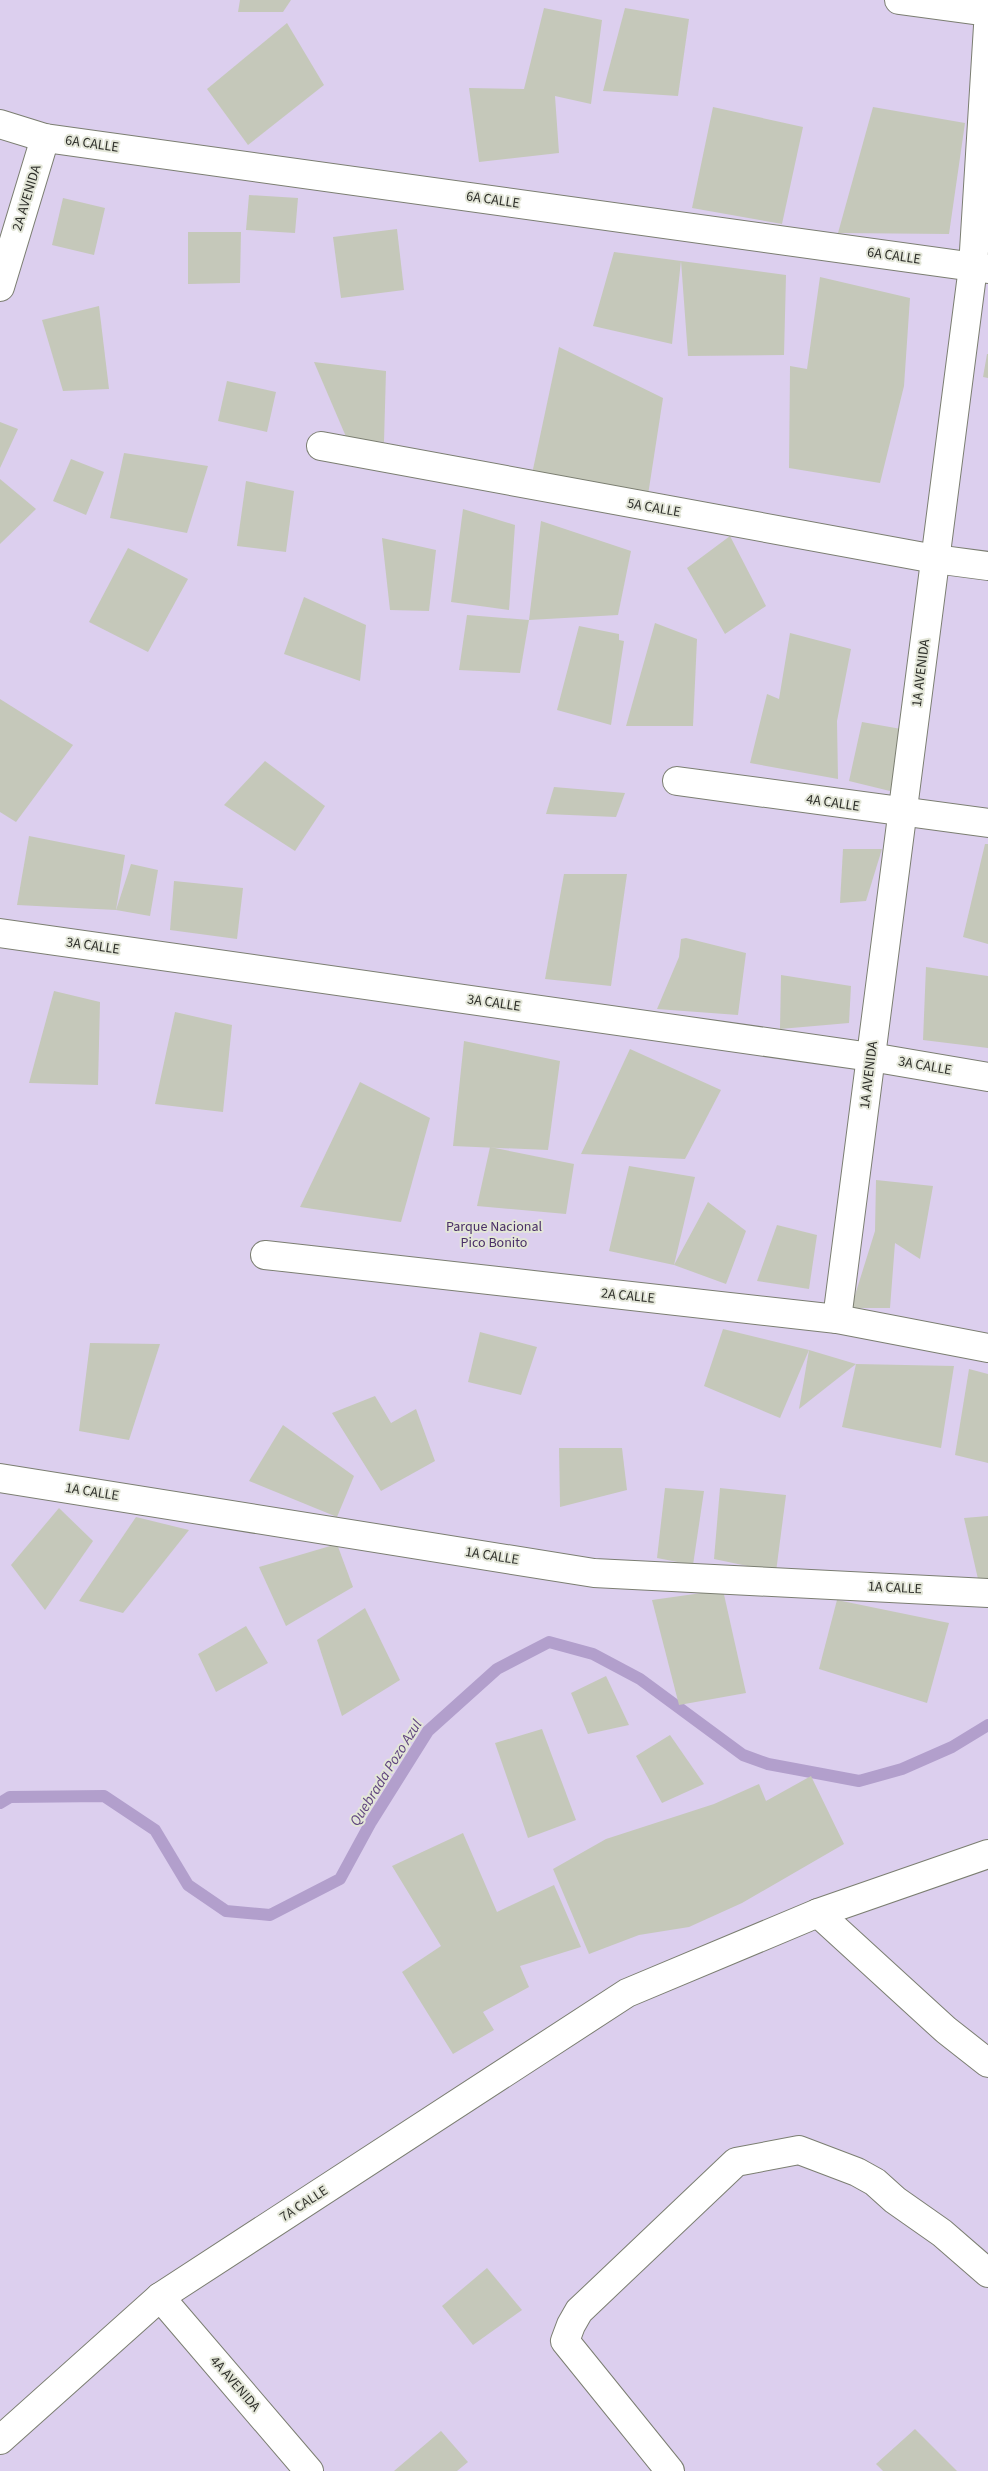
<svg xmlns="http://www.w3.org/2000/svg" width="988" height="2471" font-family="'Source Sans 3',sans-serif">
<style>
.green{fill:#dccfee}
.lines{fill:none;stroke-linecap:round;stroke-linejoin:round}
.stream{stroke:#b29fcc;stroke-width:12}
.building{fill:#c5c8ba}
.minor-casing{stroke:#7b7e71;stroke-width:30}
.minor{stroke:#fff;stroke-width:28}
.labels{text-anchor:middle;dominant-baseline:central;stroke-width:4;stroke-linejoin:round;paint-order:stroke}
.street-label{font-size:14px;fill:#2f302b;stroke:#e3e6d8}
.park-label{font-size:14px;fill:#4a2f67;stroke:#e3e6d8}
.water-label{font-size:15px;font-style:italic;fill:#60457f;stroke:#e3e6d8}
</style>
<rect width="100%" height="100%" fill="#e3e6d8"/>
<!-- green -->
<rect class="green" x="0" y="0" width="988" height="2471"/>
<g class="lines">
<!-- stream -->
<path class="stream" d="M0 1803 10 1797 104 1796 155 1830 188 1885 226 1911 270 1915 340 1879 371 1822 428 1731 497 1669 549 1642 593 1654 640 1679 743 1755 768 1764 859 1781 902 1769 952 1747 988 1725"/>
</g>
<!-- building -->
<g class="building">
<path d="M240 0H291L283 12H238Z"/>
<path d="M544 8 602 20 591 104 555 96 559 153 479 162 469 88 524 89Z"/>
<path d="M625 8 689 19 678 96 603 91Z"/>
<path d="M287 23 324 85 248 145 207 89Z"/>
<path d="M713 107 803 127 782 224 692 208Z"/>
<path d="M873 107 965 123 949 234 838 233Z"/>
<path d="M249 195 298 198 295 233 246 230Z"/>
<path d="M63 198 105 208 94 255 52 245Z"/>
<path d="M397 229 404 290 341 298 333 237Z"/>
<path d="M188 232H241L240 283 188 284Z"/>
<path d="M614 252 681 261 786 275 784 355 688 356 681 261 672 344 593 326Z"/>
<path d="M820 277 910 298 904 386 880 483 789 468 790 366 807 369Z"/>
<path d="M99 306 109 389 63 391 42 320Z"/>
<path d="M559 347 663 398 648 495 532 474Z"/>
<path d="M987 354H988V378L983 377Z"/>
<path d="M314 362 386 371 384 442 347 439Z"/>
<path d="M227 381 276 392 267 432 218 421Z"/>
<path d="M0 422 18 429 0 468Z"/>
<path d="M124 453 208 466 187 533 110 518Z"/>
<path d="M71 459 104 472 86 515 53 501Z"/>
<path d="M0 479 36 509 0 544Z"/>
<path d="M246 481 294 491 286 552 237 546Z"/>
<path d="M463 509 515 525 509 610 451 602Z"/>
<path d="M541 521 631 551 618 615 529 620Z"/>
<path d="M730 536 766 606 725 634 687 568Z"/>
<path d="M382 538 436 550 429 611 390 610Z"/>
<path d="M128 548 188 579 148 652 89 622Z"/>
<path d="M304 597 366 625 360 681 284 654Z"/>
<path d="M467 615 529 620 520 673 459 670Z"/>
<path d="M655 623 697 639 693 726H626Z"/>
<path d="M579 626 619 634V640L624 641 611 725 557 710Z"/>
<path d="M790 633 851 649 837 721 838 779 750 763 767 694 779 699Z"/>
<path d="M0 699 73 745 16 822 0 812Z"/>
<path d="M862 722 901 729 894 792 849 781Z"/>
<path d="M265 761 325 806 295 851 224 805Z"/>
<path d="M554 787 625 793 616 817 546 814Z"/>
<path d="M29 836 125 855 116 910 17 905Z"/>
<path d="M985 844H988V944L963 937Z"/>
<path d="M843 849H882L866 901 840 903Z"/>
<path d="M131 864 158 870 150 916 116 910Z"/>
<path d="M564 874H627L611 986 545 979Z"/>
<path d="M174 881 243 888 237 939 170 930Z"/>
<path d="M686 938 746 953 738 1015 657 1009 679 957 681 939Z"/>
<path d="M926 967 988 976V1048L923 1040Z"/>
<path d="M781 975 851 986 849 1023 780 1029Z"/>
<path d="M54 991 100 1002 98 1085 29 1083Z"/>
<path d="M175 1012 232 1025 223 1112 155 1104Z"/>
<path d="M464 1041 560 1061 548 1150 453 1146Z"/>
<path d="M630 1049 721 1090 685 1159 581 1154Z"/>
<path d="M360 1082 430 1118 401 1222 300 1207Z"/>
<path d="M490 1147 574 1164 566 1214 477 1206Z"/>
<path d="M629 1166 695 1177 674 1265 708 1202 746 1231 726 1284 674 1265 609 1251Z"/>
<path d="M876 1180 933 1186 920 1259 895 1243 890 1308H851L875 1231Z"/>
<path d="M777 1225 817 1235 809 1289 757 1281Z"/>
<path d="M723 1329 809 1350 780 1418 704 1386Z"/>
<path d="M480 1332 537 1347 521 1395 468 1382Z"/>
<path d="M90 1343 160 1344 129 1440 79 1431Z"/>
<path d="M809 1350 856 1364 799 1409Z"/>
<path d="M856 1364 954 1366 941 1448 842 1427Z"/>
<path d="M969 1369 988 1374V1463L955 1455Z"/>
<path d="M375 1396 391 1423 416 1409 435 1461 381 1491 332 1413Z"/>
<path d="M283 1425 354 1476 337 1517 249 1481Z"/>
<path d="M559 1448H622L627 1490 560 1507Z"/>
<path d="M665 1488 704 1491 693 1565 657 1558Z"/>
<path d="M720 1488 786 1495 776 1572 714 1559Z"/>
<path d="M59 1508 93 1541 45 1610 11 1565Z"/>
<path d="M988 1516V1579H978L964 1518Z"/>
<path d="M136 1517 189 1530 123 1613 79 1601Z"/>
<path d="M337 1544 353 1587 286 1626 259 1567Z"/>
<path d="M723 1590 746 1693 679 1705 652 1600Z"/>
<path d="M837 1600 949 1623 927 1703 819 1669Z"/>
<path d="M365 1608 400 1680 342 1716 317 1640Z"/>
<path d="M246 1626 268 1663 216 1692 198 1654Z"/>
<path d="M606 1676 629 1725 588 1734 571 1693Z"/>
<path d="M542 1729 576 1820 528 1838 495 1743Z"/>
<path d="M670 1735 704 1784 662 1803 636 1756Z"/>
<path d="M811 1776 844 1844 742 1903 689 1927 639 1935 589 1954 553 1869 606 1839 714 1804 759 1784 766 1801Z"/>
<path d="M463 1833 497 1912 554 1885 581 1947 520 1966 529 1987 483 2012 494 2030 453 2054 402 1972 441 1946 392 1866Z"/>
<path d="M487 2268 522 2310 473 2345 442 2306Z"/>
<path d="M915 2429 957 2471H883L876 2464Z"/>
<path d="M441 2431 468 2462 457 2471H394Z"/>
</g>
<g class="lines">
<defs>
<g id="minor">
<path d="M899 0 988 12"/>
<path d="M0 124 45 138 988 269"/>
<path d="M0 287 45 138"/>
<path d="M321 446 935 559 988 566"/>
<path d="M677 781 988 823"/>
<path d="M0 933 871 1057 988 1077"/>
<path d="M265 1255 837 1319 988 1348"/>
<path d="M837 1319 973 267 988 26"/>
<path d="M0 1478 594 1573 988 1593"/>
<path d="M818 1913 946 2030 988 2063"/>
<path d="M160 2297 309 2471"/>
<path d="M0 2440 160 2297 627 1993 818 1913 988 1854"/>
<path d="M670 2471 565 2341 571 2325 579 2311 736 2162 799 2150 857 2172 875 2182 895 2200 942 2233 988 2273"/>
</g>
</defs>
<!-- minor casing -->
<use href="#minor" class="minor-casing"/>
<!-- minor -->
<use href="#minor" class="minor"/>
</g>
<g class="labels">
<!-- street labels -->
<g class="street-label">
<text transform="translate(92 144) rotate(8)">6A CALLE</text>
<text transform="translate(27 198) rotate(-73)">2A AVENIDA</text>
<text transform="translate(493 200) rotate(8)">6A CALLE</text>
<text transform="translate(894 256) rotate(8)">6A CALLE</text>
<text transform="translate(654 508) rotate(10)">5A CALLE</text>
<text transform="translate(921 673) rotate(-83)">1A AVENIDA</text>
<text transform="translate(833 803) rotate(8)">4A CALLE</text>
<text transform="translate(93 946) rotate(8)">3A CALLE</text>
<text transform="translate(494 1003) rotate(8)">3A CALLE</text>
<text transform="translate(925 1066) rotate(10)">3A CALLE</text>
<text transform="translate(869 1075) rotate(-83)">1A AVENIDA</text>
<text transform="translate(628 1296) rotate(6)">2A CALLE</text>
<text transform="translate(92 1492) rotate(9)">1A CALLE</text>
<text transform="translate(492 1556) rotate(9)">1A CALLE</text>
<text transform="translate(895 1588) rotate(3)">1A CALLE</text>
<text transform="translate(304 2204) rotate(-33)">7A CALLE</text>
<text transform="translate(235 2384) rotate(49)">4A AVENIDA</text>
</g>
<!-- park labels -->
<g class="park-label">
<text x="494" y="1227">Parque Nacional<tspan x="494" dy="16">Pico Bonito</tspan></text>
</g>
<!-- water labels -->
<g class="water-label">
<text transform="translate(386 1773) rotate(-58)">Quebrada Pozo Azul</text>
</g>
</g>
</svg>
